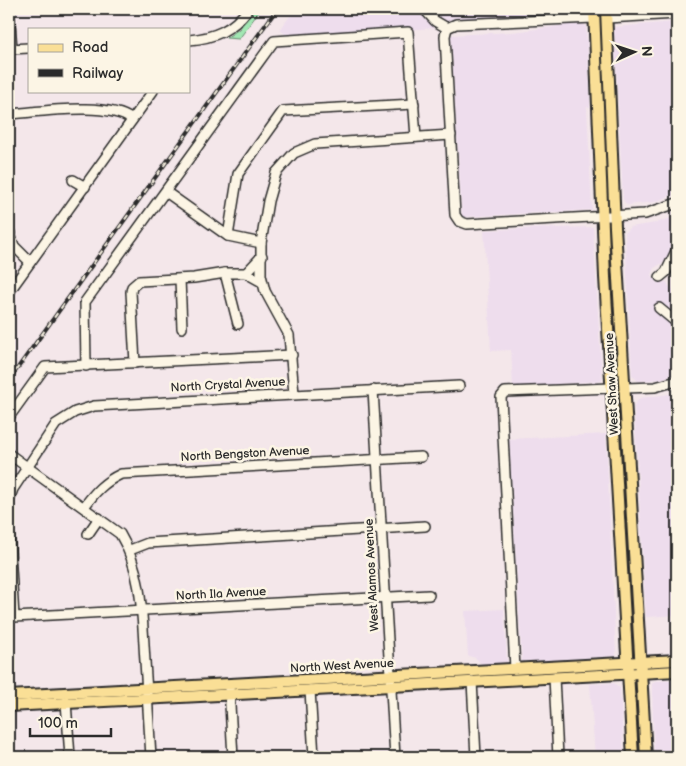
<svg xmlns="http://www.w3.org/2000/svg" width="686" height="766" font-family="'Balsamiq Sans',sans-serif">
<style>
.built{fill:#eedded}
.green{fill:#a2e7b3;stroke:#66896f}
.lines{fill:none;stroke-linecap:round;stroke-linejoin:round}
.minor-casing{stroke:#2b2b2b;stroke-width:12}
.major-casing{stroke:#2b2b2b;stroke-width:14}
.minor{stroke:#fcf5e5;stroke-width:9}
.major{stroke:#fadf96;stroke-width:10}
.rail-casing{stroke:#2b2b2b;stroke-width:4}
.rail{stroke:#fcf5e5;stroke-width:2;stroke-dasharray:5.5;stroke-linecap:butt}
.labels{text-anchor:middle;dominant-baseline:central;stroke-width:5;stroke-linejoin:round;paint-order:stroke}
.street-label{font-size:12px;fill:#2b2b2b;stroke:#fcf5e5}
</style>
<rect width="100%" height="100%" fill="#f4e7ea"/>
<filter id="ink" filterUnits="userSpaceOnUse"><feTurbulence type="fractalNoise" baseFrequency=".02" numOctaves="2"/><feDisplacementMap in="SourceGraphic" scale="10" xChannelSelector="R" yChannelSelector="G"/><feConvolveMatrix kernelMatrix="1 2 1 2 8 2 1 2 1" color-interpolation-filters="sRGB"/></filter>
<g filter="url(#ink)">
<!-- built -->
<g class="built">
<path d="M295 9H586V11L584 13 449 20 438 28 288 36 280 30Z"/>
<path d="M675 22 677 24V193L655 202 627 205 623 200 614 27Z"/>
<path d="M583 23 586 27 590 85V107H587L592 210 462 217 451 35 513 32Z"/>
<path d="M677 216V240L666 261 654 268 651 275 657 283 667 282 668 285 677 293V373L661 379 638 381 632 375 625 232 630 227 656 223Z"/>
<path d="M593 227 602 381 513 387 511 350 491 351 484 230Z"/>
<path d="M677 393V629L676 615 646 617 634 405 640 398Z"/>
<path d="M606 434 616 656 524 663 522 661 509 439Z"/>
<path d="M504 609 507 662 482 665 476 658 468 656 465 611Z"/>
<path d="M677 680V757H654L652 684 655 681Z"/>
<path d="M614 683 620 688 624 757H595L590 684Z"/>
</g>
<!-- green -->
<path class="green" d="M255 9H261L239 39 226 38 239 29Z"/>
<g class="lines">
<defs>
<g id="minor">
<path d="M9 9 12 49"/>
<path d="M424 9 435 21 447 28"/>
<path d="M607 18 677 14"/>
<path d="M447 28 445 36 455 215 459 221 467 224 645 214 677 203"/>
<path d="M447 28 456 24 594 18"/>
<path d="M189 40C214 38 233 30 248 9"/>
<path d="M9 49 29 48"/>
<path d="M9 114C39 112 109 101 132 120"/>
<path d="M73 180 85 187"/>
<path d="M166 192 228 236 261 243"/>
<path d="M9 230 14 246 30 262"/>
<path d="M228 236 238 174 283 111 414 104"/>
<path d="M262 256 246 273 262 282"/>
<path d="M225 273H246"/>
<path d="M660 277 666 272 677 249"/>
<path d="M180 279 182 328"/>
<path d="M9 292 153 91"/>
<path d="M659 308 677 323"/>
<path d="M135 363 131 292 132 287 139 281 194 278 225 273 238 324"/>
<path d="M86 366 85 302 274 41 408 32 416 137"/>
<path d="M625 388 655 387 677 381"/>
<path d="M373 390 395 757"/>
<path d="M294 394 289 335 265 291 261 275V243L268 201 276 173 294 153 315 144 451 135"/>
<path d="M9 417 45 367 292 355"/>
<path d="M9 454 120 534C143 572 142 618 145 661 147 693 149 725 151 757"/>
<path d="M9 500 13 489 56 424 75 412 94 406 459 386"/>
<path d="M84 507C95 492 104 482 121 474L421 457"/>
<path d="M88 534 99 518"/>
<path d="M9 535 14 617 429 595"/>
<path d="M130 550 148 543 425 526"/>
<path d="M515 669 501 397 505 392 611 388"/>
<path d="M554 677 558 757"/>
<path d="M472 681 476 757"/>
<path d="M229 688 233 757"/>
<path d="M310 690 314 757"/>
<path d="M66 702 70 757"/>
</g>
<g id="major">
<path d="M594 9 605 277 633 757"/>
<path d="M606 9 615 227 646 757"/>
<path d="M9 696 677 660"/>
<path d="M9 706 677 671"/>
</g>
</defs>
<!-- minor casing -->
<use href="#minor" class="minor-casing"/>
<!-- major casing -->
<use href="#major" class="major-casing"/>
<!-- minor -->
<use href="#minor" class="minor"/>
<!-- major -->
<use href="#major" class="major"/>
<defs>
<path id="rail" d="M9 380 277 9"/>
</defs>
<!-- rail casing -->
<use href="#rail" class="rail-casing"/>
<!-- rail -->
<use href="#rail" class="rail"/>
</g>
</g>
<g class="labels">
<!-- street labels -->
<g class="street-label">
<text transform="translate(612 384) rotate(-93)">West Shaw Avenue</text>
<text transform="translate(228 385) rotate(-3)">North Crystal Avenue</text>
<text transform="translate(245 454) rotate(-3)">North Bengston Avenue</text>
<text transform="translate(372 575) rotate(-93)">West Alamos Avenue</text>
<text transform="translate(221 594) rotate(-3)">North Ila Avenue</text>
<text transform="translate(342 666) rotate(-3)">North West Avenue</text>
</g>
</g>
<!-- margin -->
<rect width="686" height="766" fill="none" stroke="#fcf5e5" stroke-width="30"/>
<rect x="15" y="15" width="656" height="736" fill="none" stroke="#2b2b2b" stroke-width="2" filter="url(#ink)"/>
<!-- legend -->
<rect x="28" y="28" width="162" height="65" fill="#fcf5e5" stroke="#a8a49b"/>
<rect x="38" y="44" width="25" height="8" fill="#fadf96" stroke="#a8a49b"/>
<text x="72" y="52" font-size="15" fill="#2b2b2b">Road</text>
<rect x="38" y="69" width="25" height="8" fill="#2b2b2b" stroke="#a8a49b"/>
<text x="72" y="78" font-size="15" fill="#2b2b2b">Railway</text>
<!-- north arrow -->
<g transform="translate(634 52) rotate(87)" stroke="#fcf5e5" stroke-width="4" paint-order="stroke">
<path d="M0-4L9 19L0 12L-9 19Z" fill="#2b2b2b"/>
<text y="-8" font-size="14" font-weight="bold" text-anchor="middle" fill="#2b2b2b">N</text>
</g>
<!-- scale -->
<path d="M30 728v8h81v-8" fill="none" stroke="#2b2b2b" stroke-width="2.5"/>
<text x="38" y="728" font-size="15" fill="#2b2b2b" stroke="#fcf5e5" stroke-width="4" paint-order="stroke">100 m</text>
</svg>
